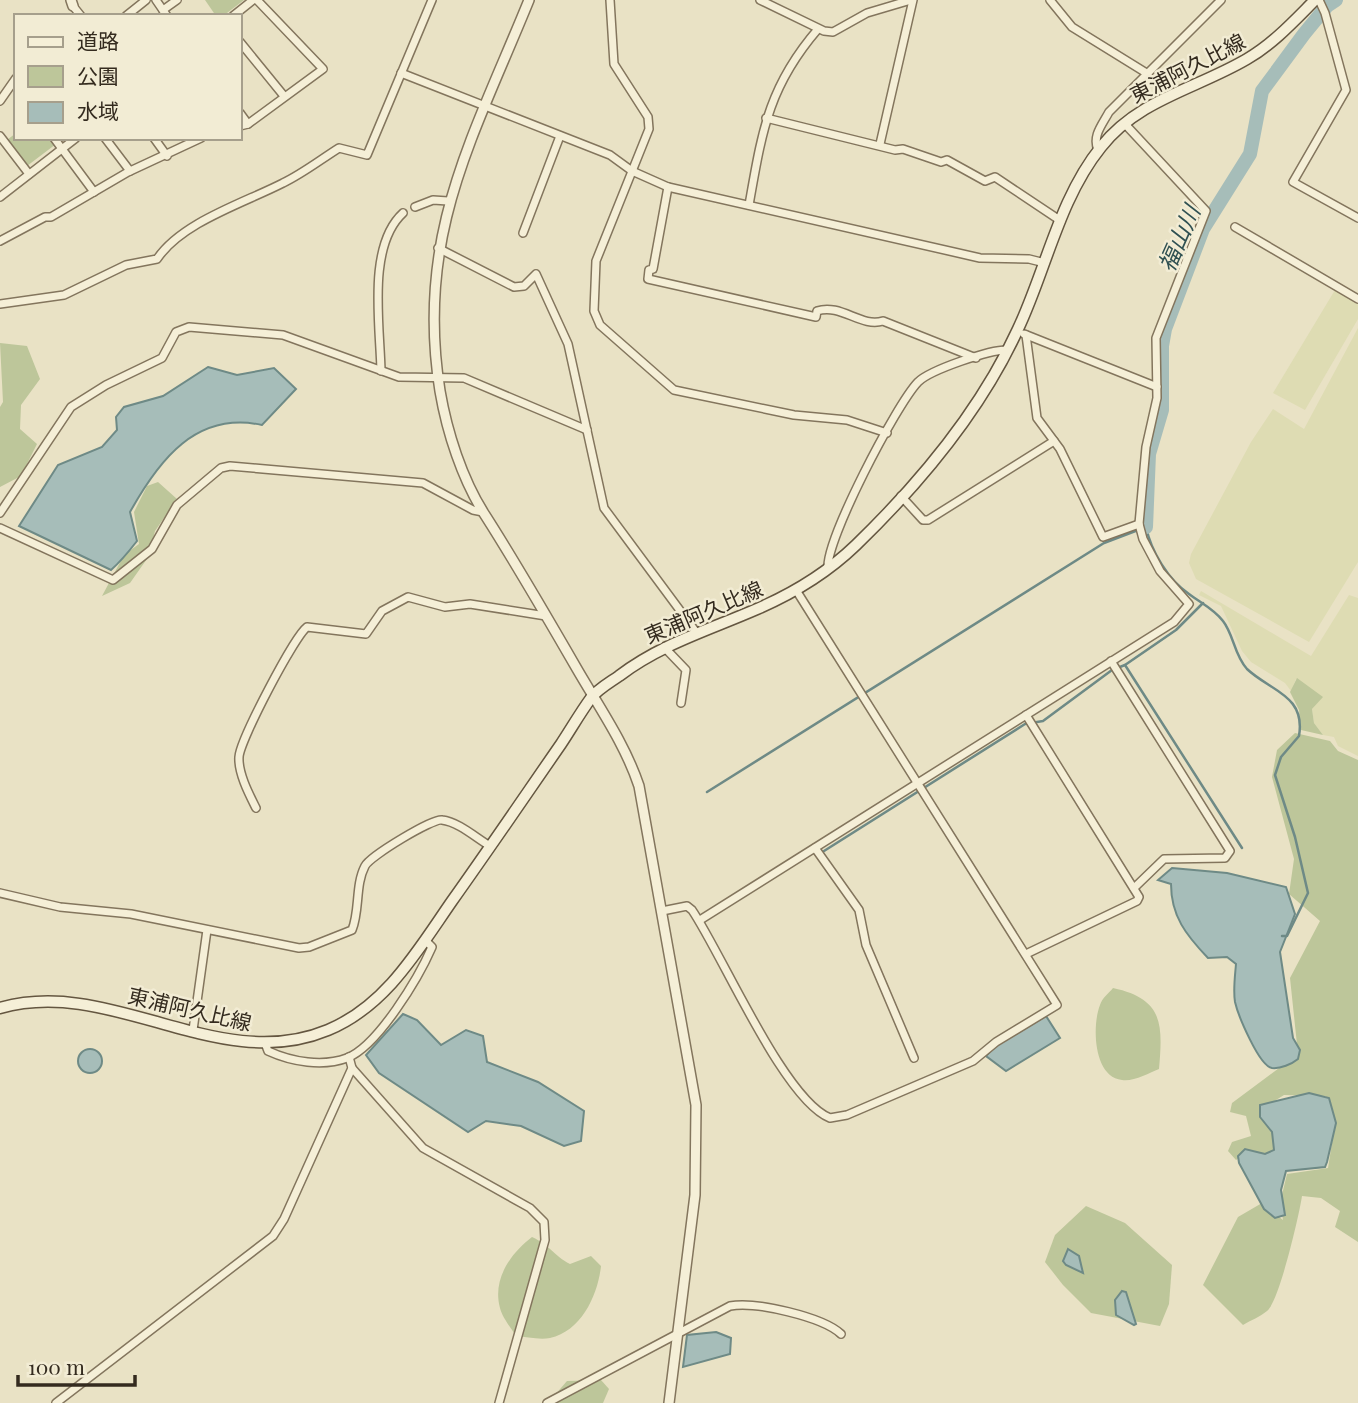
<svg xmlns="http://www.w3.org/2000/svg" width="1358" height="1403" font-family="'Playfair Display','Noto Sans JP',serif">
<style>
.farmland{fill:#dedcb3}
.green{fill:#bdc69a}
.water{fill:#a6bdb9;stroke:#6e8a86;stroke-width:2}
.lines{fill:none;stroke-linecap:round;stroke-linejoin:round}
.stream{stroke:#6e8a86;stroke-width:2.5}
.river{stroke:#a6bdb9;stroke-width:14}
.minor-casing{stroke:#83755d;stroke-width:10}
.tertiary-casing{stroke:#83755d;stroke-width:12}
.secondary-casing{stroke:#645640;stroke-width:13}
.minor{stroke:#f5efd7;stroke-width:7}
.tertiary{stroke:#f5efd7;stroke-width:9}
.secondary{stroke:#f5efd7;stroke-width:10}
.labels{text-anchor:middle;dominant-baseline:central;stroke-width:5;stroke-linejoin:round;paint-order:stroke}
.street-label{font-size:21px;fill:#342b1f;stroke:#f2ecd4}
.water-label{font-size:23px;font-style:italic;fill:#305152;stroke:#f2ecd4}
</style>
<rect width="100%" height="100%" fill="#e9e2c5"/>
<!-- farmland -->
<g class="farmland">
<path d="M1335 290 1358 302V319L1305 410 1273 393Z"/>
<path d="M1358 328V562L1309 642 1196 579 1189 563 1191 554 1251 442 1273 409 1304 429Z"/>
<path d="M1201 591 1311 656 1349 595 1358 598V756L1338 746 1334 737 1323 735 1314 723 1312 709 1322 697 1296 679 1291 691 1285 683 1251 662 1242 651 1221 606 1199 595Z"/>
</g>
<!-- green -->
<g class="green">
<path d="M205 0H244L223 16H216Z"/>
<path d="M16 133V138H51L56 144 27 166 7 140Z"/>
<path d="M0 343 27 346 40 379 21 405 20 429 37 444 21 476 0 487V407L3 402Z"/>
<path d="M158 482 177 499 155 531 149 556 130 583 102 596 124 555 139 544 134 512 147 486Z"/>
<path d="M1297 678 1323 697 1312 709 1314 723 1323 735 1301 730 1299 710 1290 692Z"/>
<path d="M1295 733 1330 741 1338 751 1358 760V1242L1335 1227 1340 1211 1321 1198 1302 1196C1299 1216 1279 1302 1267 1311 1260 1317 1251 1320 1243 1325L1203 1285 1238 1217 1262 1203 1283 1220 1280 1203 1287 1174 1328 1168 1334 1130 1326 1096 1284 1095 1260 1110 1273 1132 1275 1152 1260 1156 1245 1153 1236 1160 1228 1151 1232 1142 1251 1136 1246 1116 1230 1112 1232 1103 1298 1054 1290 978 1320 921 1289 894 1294 859 1272 777 1277 750Z"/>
<path d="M1113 988C1163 999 1163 1023 1159 1069 1149 1073 1133 1082 1122 1080 1093 1077 1092 1025 1100 1005 1102 998 1109 993 1113 988Z"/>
<path d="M1086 1206 1125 1223 1172 1265 1169 1304 1160 1326 1091 1313 1063 1285 1045 1262 1055 1235Z"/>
<path d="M532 1237C550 1245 554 1256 570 1264L591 1256 601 1266C598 1294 582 1331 550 1338 540 1340 526 1337 516 1336 511 1328 502 1317 500 1308 492 1279 511 1253 532 1237Z"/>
<path d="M601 1380 609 1389 603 1403H548L567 1381Z"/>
</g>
<!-- water -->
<g class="water">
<path d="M208 367 237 375 274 368 296 389 262 425C196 411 159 460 130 512L137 541C130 550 119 563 111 570L19 526 58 465 102 447 117 430 116 417 124 407 163 396Z"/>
<path d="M1172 868 1227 873 1286 887 1295 914 1280 952 1293 1038 1300 1050 1298 1059C1292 1064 1280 1069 1272 1068 1259 1066 1238 1015 1235 1002 1233 990 1235 976 1236 964L1227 957 1208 958C1186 935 1171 916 1171 884L1158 880Z"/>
<path d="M403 1014 417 1020 441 1045 466 1030 483 1036 487 1062 538 1082 584 1111 581 1141 564 1146 521 1126 486 1121 468 1132 379 1073 366 1055Z"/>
<path d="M1046 1016 1060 1038 1006 1071 986 1056 994 1047Z"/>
<circle cx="90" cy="1061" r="12"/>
<path d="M1309 1093 1329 1098 1336 1123 1327 1162 1325 1167 1286 1171 1281 1190 1285 1215 1275 1218 1264 1209 1239 1163 1238 1156 1245 1149 1265 1154 1274 1150 1272 1132 1260 1117V1105Z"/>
<path d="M1068 1249 1079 1256 1083 1273 1066 1265 1063 1261Z"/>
<path d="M1122 1291 1126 1292 1136 1324 1134 1325 1116 1315 1115 1300Z"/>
<path d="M716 1332 731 1338 730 1354 683 1367 687 1335Z"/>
</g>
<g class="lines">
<!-- stream -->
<g class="stream">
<path d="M1203 603 1176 630 1125 665 1242 848"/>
<path d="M707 792 1104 543 1146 527C1151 551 1168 580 1189 594 1201 603 1214 609 1223 621 1234 635 1234 655 1247 669 1270 691 1306 695 1299 736L1281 757 1275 775 1295 837 1308 893 1287 936H1282"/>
<path d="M824 851 1025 724 1043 721 1112 670 1125 665"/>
</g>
<!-- river -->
<path class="river" d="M1146 527 1149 454 1162 410V346L1165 329 1203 229 1250 154 1262 91 1304 34 1327 6 1336 0"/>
<defs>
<g id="minor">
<path d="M156 0 167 16"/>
<path d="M610 0 614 64 648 117 649 129 596 261 594 311 600 325 674 390 794 415 847 420 887 433"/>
<path d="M760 0 824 31 833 32 867 13 911 0"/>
<path d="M1050 0 1072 27 1148 74"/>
<path d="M1319 0 1325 13 1346 90 1293 182 1358 218"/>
<path d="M73 6 81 16"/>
<path d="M163 10 177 0"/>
<path d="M126 16 146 0"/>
<path d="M233 16 253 0"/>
<path d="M240 42 284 96"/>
<path d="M401 73 610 155 632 171 668 187 980 258 1029 259 1045 263"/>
<path d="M0 101 16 78"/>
<path d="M240 113 248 124"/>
<path d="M766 118 895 150 903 149 941 162 947 160 985 181 995 177 1061 221"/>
<path d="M240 126 248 124 323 69 257 0"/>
<path d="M0 136 29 174"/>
<path d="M54 138 94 192"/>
<path d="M105 138 130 171"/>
<path d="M154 138 167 156"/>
<path d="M880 144 913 0"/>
<path d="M1098 150C1092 136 1102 125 1109 112L1221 0"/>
<path d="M668 187 653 269 649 270 648 279 816 317 817 311C841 303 861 328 883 321L976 358"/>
<path d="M0 197 76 138"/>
<path d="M749 205C762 132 768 87 818 29"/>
<path d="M415 207 433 200 448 201"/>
<path d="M1235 227 1358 299"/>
<path d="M523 233 560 136"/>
<path d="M0 241 45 217H51L128 172 201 138"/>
<path d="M438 248 514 287 524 286 536 274 568 344 604 508 696 632"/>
<path d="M0 304 64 295 126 265 157 259C182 222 244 203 283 183 302 174 320 160 339 148L367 155 432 0"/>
<path d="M1024 334 1157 387"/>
<path d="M1026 335 1037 418 1060 449 1103 537 1139 524"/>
<path d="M381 371C380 324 367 246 403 213"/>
<path d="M901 496 923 520H928L1054 441"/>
<path d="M0 513 71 407 106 385 162 358 176 332 189 327 283 335 399 377 464 378 587 430"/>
<path d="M0 528 113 580 152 549 177 505 221 468 230 466 423 483 473 510 483 512"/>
<path d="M828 569C825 541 896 405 918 382 930 370 991 349 1008 350"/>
<path d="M664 647 686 670 681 703"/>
<path d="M1111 661 1230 851 1225 858 1164 859 1134 888"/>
<path d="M256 808C249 794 238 773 239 757 240 740 294 637 307 627L366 634 382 611 408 597 445 607 470 604 546 616"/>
<path d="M815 848 859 910 866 945 914 1058"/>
<path d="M0 893 60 907 131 914 299 948 309 947 352 930C360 911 355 885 365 866 370 856 433 818 442 820 459 822 476 838 490 846"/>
<path d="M662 911 687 906 692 910C722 954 784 1100 830 1118L847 1115 973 1061 996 1042 1057 1005 796 590"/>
<path d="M700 920 1174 622 1189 604 1160 571 1143 539 1139 524 1146 447 1157 398 1156 338 1206 211 1124 123"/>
<path d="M1026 954 1137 901 1139 897 1026 715"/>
<path d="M193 1030 207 930"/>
<path d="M265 1043 268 1051C292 1062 323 1067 347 1058 378 1046 419 977 432 947L425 940"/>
<path d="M352 1068 423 1148 530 1208 544 1222 545 1240 499 1403"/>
<path d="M56 1403 273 1236 284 1219 352 1068 349 1057"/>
<path d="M547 1403 730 1306C755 1301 823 1317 841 1334"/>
</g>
<g id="tertiary">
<path d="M71 0 73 6"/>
<path d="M529 0C473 138 415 236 440 391 447 432 462 479 485 515 517 565 547 617 577 669 599 707 625 744 639 786L696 1105 695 1195 669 1403"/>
</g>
<path id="secondary" d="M0 1008C112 976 218 1076 328 1030 386 1006 418 950 452 901 489 849 525 796 561 744 571 729 580 713 591 698 598 689 609 683 619 676 661 644 709 630 757 609 794 593 827 573 856 545 920 483 981 410 1018 329 1046 270 1059 199 1101 147 1139 99 1196 89 1247 59 1273 44 1294 21 1315 0"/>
</defs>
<!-- minor casing -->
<use href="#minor" class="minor-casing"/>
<!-- tertiary casing -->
<use href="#tertiary" class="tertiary-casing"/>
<!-- secondary casing -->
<use href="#secondary" class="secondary-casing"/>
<!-- minor -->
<use href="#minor" class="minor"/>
<!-- tertiary -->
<use href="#tertiary" class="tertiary"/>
<!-- secondary -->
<use href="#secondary" class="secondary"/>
</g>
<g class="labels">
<!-- street labels -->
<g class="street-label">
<text transform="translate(1187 67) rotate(-27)">東浦阿久比線</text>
<text transform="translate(703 611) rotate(-23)">東浦阿久比線</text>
<text transform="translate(190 1008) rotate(13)">東浦阿久比線</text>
</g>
<!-- water labels -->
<g class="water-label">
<text transform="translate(1178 238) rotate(-66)">福山川</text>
</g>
</g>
<!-- legend -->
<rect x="14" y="14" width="228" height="126" fill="#f2ecd4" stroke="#a69f8c" stroke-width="2"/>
<rect x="28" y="37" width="35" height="10" fill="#f5efd7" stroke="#a69f8c" stroke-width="2"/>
<text x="77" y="49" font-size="21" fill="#342b1f">道路</text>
<rect x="28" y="66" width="35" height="21" fill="#bdc69a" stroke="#a69f8c" stroke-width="2"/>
<text x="77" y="84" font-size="21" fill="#342b1f">公園</text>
<rect x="28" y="102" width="35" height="21" fill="#a6bdb9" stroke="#a69f8c" stroke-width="2"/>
<text x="77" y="119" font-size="21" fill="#342b1f">水域</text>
<!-- scale -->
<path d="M18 1375v10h117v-10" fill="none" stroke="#342b1f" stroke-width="3.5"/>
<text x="28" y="1375" font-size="21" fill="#342b1f" stroke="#f2ecd4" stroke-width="5" paint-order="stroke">100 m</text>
</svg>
